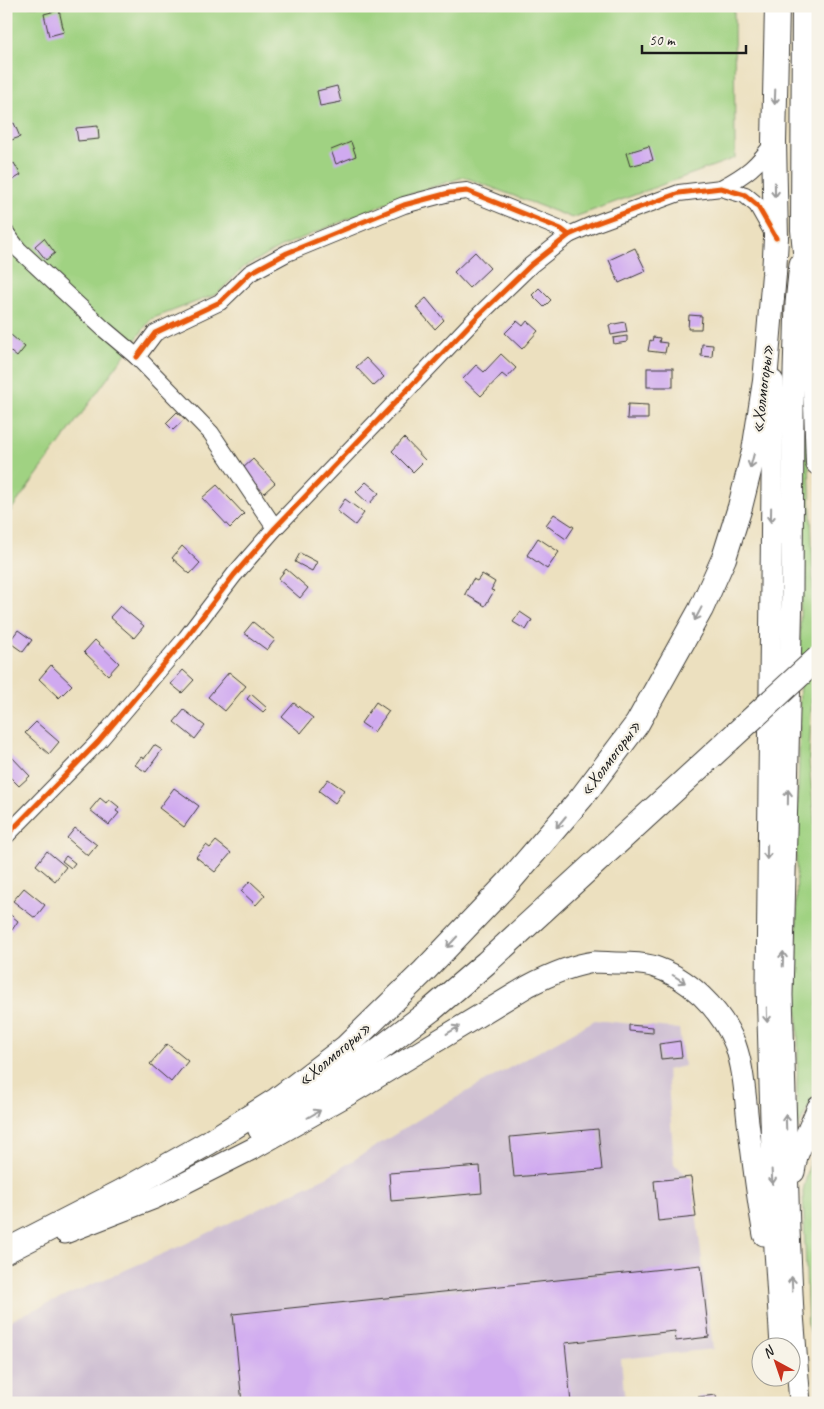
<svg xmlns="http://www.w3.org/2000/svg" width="824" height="1409" font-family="Caveat,sans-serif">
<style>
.industrial{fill:#cdbed2}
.green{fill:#a0d282;stroke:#5e774f}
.building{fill:#d0aaf0}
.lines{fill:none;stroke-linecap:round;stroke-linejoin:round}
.minor-casing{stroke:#3b3934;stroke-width:18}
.major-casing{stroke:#3b3934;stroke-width:23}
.highway-casing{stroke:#3b3934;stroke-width:26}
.minor{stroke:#fff;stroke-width:16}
.major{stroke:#fff;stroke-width:21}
.highway{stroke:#fff;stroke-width:24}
.highway-bridge-casing{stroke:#3b3934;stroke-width:26;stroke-linecap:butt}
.highway-bridge{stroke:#fff;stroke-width:24}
.cycleway-casing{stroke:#f7f3e8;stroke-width:8}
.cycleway{stroke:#e8590c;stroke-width:5}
.oneway{stroke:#999}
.labels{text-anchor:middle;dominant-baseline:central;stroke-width:4.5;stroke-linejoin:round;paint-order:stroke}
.street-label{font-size:18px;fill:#1c1c1c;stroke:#f7f3e8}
</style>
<rect width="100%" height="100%" fill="#f7f3e8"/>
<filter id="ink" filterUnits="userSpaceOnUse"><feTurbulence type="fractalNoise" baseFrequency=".02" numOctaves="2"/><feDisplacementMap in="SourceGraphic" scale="10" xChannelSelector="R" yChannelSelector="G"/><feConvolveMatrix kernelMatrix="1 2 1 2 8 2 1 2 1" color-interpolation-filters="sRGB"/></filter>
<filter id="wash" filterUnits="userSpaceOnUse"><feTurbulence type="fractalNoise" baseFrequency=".0096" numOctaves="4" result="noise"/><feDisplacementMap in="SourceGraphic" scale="20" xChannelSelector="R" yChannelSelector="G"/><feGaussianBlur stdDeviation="1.12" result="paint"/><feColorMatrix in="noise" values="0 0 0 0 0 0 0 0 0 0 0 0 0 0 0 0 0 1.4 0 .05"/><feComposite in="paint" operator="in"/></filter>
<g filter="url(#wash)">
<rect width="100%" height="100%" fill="#ece0bf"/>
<!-- industrial -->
<path class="industrial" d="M595 1020 679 1029 684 1066 667 1070 674 1164 692 1180 713 1349 621 1359 625 1403H6V1322L185 1244 328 1176 429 1113Z"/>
<!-- green -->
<g class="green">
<path d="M6 6H734L735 158 572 218 464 177 404 196 285 245 244 267 217 294 151 319 6 517Z"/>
<path d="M818 39V165L813 53Z"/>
<path d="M806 380 815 623 809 760 815 826 818 837V1088L796 1132 798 1043 796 841 799 762 802 381Z"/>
<path d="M818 1130V1346L813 1341 808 1323 803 1191Z"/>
</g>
<g id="blocks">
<!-- building -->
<g class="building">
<path d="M59 10 64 32 49 36 44 14Z"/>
<path d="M337 86 341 102 320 106 317 91Z"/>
<path d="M14 123 20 137 6 142V126Z"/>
<path d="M98 126 99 139 78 141 76 128Z"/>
<path d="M351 142 356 156 336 164 331 150Z"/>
<path d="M649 146 653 160 630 166 626 153Z"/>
<path d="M14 163 21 175 6 184V168Z"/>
<path d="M44 238 55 253 46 260 35 246Z"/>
<path d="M635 248 646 271 619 283 609 260Z"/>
<path d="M475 252 490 268 469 288 454 272Z"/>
<path d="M539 288 551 300 544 307 532 295Z"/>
<path d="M426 298 444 320 435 329 416 307Z"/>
<path d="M689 315 702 316 701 329H688Z"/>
<path d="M517 321 523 326 527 321 538 331 522 349 505 333Z"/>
<path d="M625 322 627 332 611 335 609 325Z"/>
<path d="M11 335 25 347 17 357 6 348V341Z"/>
<path d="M627 336V342L614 344 613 338Z"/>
<path d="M653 337 660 338 659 342 667 343 665 353 648 351 650 340 652 341Z"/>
<path d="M702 344 713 345 712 357 701 356Z"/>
<path d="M501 354 516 368 507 378 502 374 481 396 463 379 476 365 484 372Z"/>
<path d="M366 358 384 377 374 386 356 367Z"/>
<rect x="647" y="368" width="26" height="19"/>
<path d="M628 404 648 405V419H627Z"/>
<path d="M177 412 185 419 173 430 166 423Z"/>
<path d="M404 438 425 460 413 472 392 451Z"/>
<path d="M253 459 275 483 264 493 242 469Z"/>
<path d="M366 482 379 493 369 504 356 492Z"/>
<path d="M217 485 244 514 230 528 202 498Z"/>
<path d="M345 499 364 513 355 525 337 511Z"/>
<path d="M554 514 574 527 566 539 546 525Z"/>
<path d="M538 538 559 552 547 569 527 555Z"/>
<path d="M182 546 200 563 190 574 172 558Z"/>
<path d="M300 553 317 562 312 571 295 562Z"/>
<path d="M286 569 308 588 300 598 278 579Z"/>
<path d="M482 574 495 582 491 590 494 591 485 606 465 594 473 579 477 581Z"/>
<path d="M120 606 144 626 134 638 110 617Z"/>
<path d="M520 612 532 620 526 630 513 622Z"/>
<path d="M253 622 275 640 267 650 244 633Z"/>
<path d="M18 630 32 640 23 652 9 642Z"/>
<path d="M95 640 119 663 108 675 84 652Z"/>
<path d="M51 665 72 685 59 698 39 679Z"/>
<path d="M183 670 194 680 182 693 171 684Z"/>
<path d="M229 672 246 686 225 711 208 697Z"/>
<path d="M251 694 267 708 263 712 247 699Z"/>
<path d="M376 702 389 711 374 732 361 723Z"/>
<path d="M294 703 313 718 301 733 282 717Z"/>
<path d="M184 710 205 726 195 739 174 722Z"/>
<path d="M36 722 59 742 49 754 25 733Z"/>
<path d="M154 745 162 750 146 772 135 765 141 757 144 759Z"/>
<path d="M10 755 30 776 19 786 6 773V759Z"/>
<path d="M328 779 344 790 335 803 319 791Z"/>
<path d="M174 788 199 806 184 827 159 808Z"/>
<path d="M100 798 106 803 109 799 119 807 116 811 119 813 109 825 90 810Z"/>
<path d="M75 828 97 845 88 856 67 838Z"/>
<path d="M216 841 231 853 215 872 196 857 206 845 210 848Z"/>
<path d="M47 851 66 867 55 881 36 865Z"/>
<path d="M66 856 75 863 71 868 62 861Z"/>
<path d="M250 881 265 895 256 905 241 891Z"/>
<path d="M24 888 45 905 35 918 13 901Z"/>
<path d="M7 912 18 921 12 930 6 925Z"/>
<path d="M629 1025 653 1027V1033L629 1031Z"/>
<path d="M680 1041 682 1057 661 1059 659 1044Z"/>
<path d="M167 1044 188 1061 171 1082 150 1064Z"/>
<path d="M598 1129 602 1170 514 1177 510 1137Z"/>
<path d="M480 1166 482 1193 391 1201 389 1173Z"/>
<path d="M691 1177 696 1217 658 1221 654 1181Z"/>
<path d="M701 1265 709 1337 676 1341 675 1331 565 1343 571 1403H242L233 1314Z"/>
<path d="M716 1395 717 1403H699L698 1397Z"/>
</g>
</g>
</g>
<g filter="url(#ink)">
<use href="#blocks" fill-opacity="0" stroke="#3b3934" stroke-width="1"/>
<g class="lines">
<defs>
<g id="minor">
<path d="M721 188C747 174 757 166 774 142"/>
<path d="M6 233 18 249 105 330 137 357 211 433 275 528"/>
<path d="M137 357 155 333 220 302 250 273 287 253 404 205 449 193 467 191 561 229 569 235"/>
<path d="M6 836 98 742 186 638 234 575 275 528 477 317 531 265 569 235 594 224 679 193 721 188 745 195 757 205 774 235"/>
</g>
<g id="major">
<path d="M800 264 796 303 793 406 792 591 782 995 789 1230 793 1314 800 1403"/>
<path d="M773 381 767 986 775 1250 781 1346"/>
<path d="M794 1172 797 1156 818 1107"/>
<path d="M65 1233 155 1198 254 1148 353 1092 528 986C549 975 571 965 595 962 603 962 611 963 618 963 629 963 641 963 652 966 688 977 721 1009 735 1044 744 1069 745 1096 748 1122 753 1160 757 1197 764 1235"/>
</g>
<g id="highway">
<path d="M804 6 803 230 814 347 818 463"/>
<path d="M260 1129 335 1083 431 1010 486 963 729 740"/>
<path d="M6 1251 121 1192 208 1143 275 1101 346 1047 424 971 508 883 582 797 637 724 701 609 724 558 740 507 754 451 765 381 774 274 776 238 774 142 777 6"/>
</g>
</defs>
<!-- minor casing -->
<use href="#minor" class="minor-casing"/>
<!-- major casing -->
<use href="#major" class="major-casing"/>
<!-- highway casing -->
<use href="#highway" class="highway-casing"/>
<!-- minor -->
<use href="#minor" class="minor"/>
<!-- major -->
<use href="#major" class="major"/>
<!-- highway -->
<use href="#highway" class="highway"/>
<defs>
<path id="highway-bridge" d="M729 740 818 658"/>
</defs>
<!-- highway-bridge casing -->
<use href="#highway-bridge" class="highway-bridge-casing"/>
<!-- highway-bridge -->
<use href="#highway-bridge" class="highway-bridge"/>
<defs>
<g id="cycleway">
<path d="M137 357 155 333 220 302 250 273 287 253 404 205 449 193 467 191 561 229 569 235"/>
<path d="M6 836 98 742 186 638 234 575 275 528 477 317 531 265 569 235 594 224 679 193 721 188 745 195 757 205 776 238"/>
</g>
</defs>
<!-- cycleway casing -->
<use href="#cycleway" class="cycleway-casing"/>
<!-- cycleway -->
<use href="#cycleway" class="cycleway"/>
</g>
<!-- one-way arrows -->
<defs><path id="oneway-shaft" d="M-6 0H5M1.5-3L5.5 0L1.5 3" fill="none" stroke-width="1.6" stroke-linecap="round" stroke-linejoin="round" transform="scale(1.25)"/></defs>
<g class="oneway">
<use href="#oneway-shaft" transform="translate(775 97) rotate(92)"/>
<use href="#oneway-shaft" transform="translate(775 190) rotate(89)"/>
<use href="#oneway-shaft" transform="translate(752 461) rotate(105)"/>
<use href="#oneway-shaft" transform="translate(771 515) rotate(91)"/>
<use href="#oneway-shaft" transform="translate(698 614) rotate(118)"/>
<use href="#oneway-shaft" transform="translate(788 797) rotate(-89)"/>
<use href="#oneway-shaft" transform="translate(561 822) rotate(130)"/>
<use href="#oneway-shaft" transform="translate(767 852) rotate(91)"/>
<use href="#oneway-shaft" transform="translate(452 942) rotate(133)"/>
<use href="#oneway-shaft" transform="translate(783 959) rotate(-88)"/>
<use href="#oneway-shaft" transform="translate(679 979) rotate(32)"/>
<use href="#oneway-shaft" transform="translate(767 1015) rotate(88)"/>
<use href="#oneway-shaft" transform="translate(453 1030) rotate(-31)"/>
<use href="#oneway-shaft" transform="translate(314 1114) rotate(-30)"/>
<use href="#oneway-shaft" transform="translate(786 1122) rotate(-92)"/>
<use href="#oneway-shaft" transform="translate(772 1177) rotate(87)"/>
<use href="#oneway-shaft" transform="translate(792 1284) rotate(-93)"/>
</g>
</g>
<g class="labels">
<!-- street labels -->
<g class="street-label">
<text transform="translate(762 389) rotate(-83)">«Холмогоры»</text>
<text transform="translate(610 758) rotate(-53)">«Холмогоры»</text>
<text transform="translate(334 1054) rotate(-40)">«Холмогоры»</text>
</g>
</g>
<!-- margin -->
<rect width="824" height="1409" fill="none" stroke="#f7f3e8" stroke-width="25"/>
<!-- north arrow -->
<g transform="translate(776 1362) rotate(320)"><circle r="24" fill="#f7f3e8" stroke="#9f9d96"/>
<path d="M0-4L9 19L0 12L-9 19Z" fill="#c8321e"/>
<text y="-8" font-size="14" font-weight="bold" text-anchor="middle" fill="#1c1c1c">N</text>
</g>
<!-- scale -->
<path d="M642 45v8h104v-8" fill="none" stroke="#1c1c1c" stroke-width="2.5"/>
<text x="649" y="45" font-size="15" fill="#1c1c1c" stroke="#f7f3e8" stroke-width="4" paint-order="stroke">50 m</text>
</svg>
